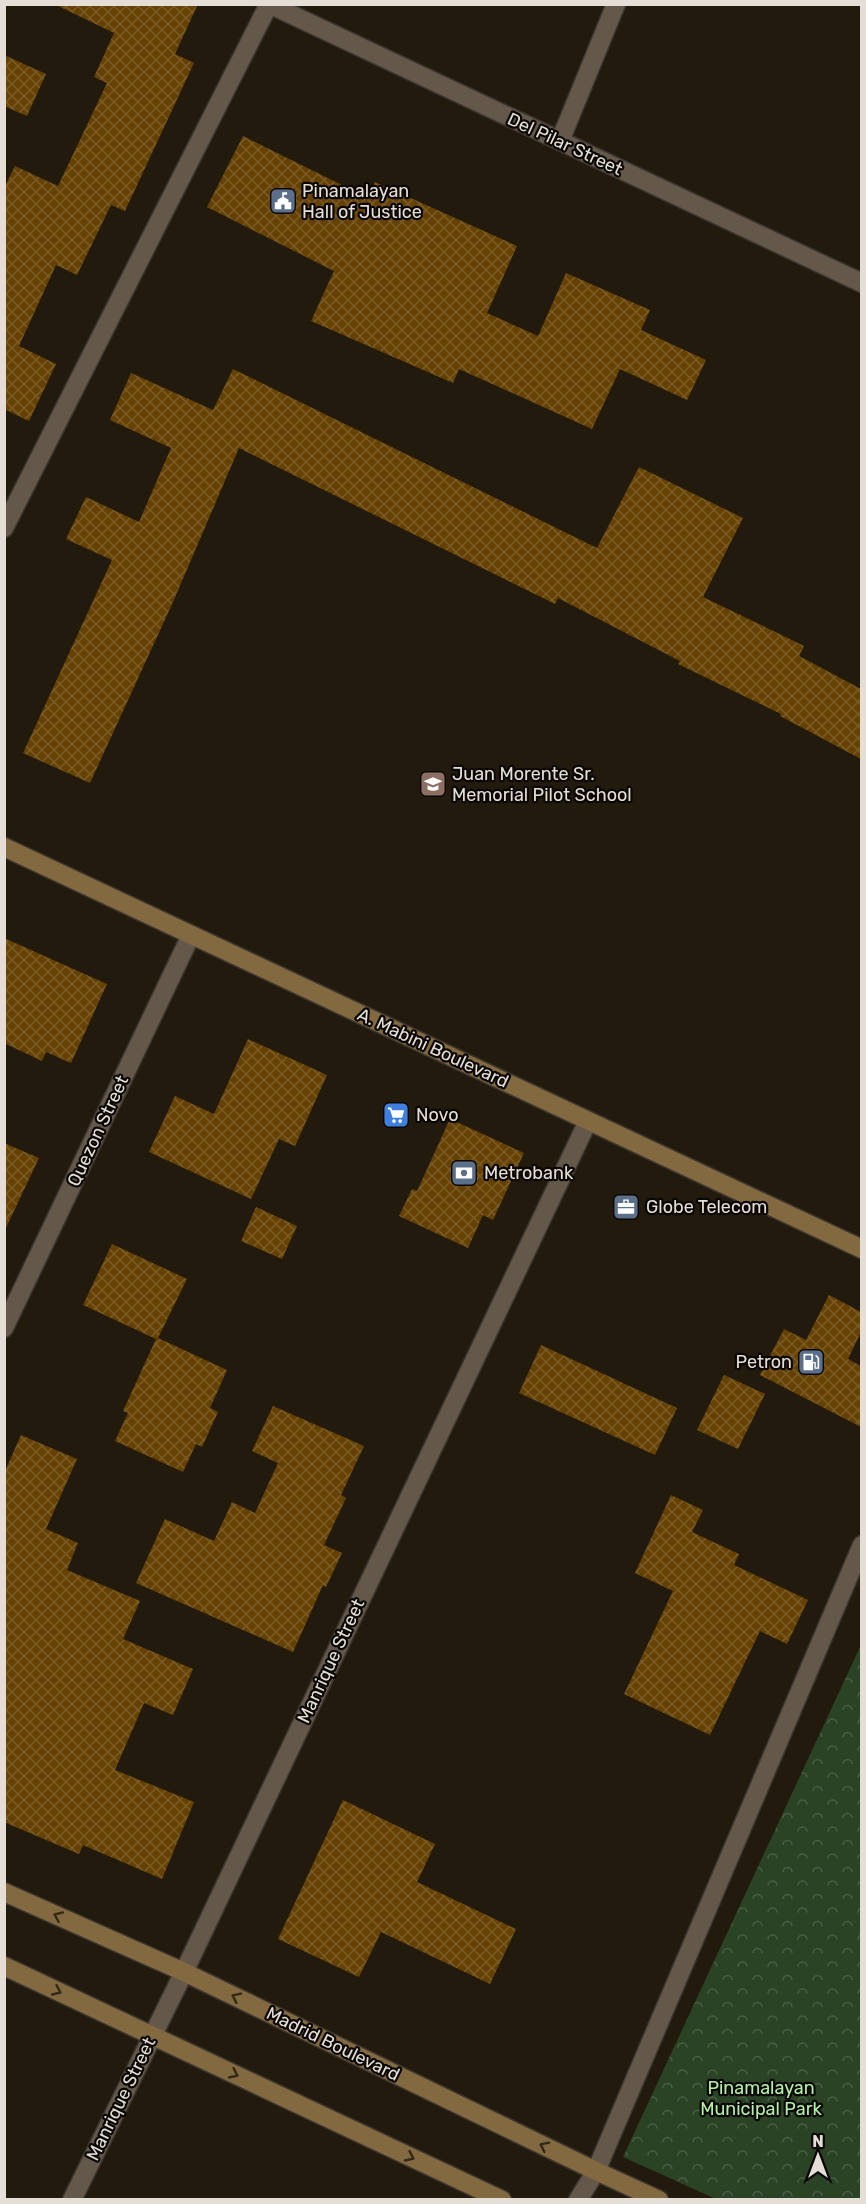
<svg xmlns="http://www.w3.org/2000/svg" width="866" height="2204" font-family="Rubik,sans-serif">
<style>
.park{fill:url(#park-crowns)}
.building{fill:url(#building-cross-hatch)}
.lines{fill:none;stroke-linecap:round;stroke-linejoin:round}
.street-casing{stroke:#3c352f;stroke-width:21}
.secondary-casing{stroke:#3c352f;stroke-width:21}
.street{stroke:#63584a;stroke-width:18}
.secondary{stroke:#82693f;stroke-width:18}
.oneway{stroke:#332918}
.labels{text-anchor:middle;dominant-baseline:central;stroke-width:4.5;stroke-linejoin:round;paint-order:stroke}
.street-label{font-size:18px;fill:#e4ded6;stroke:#090603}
.poi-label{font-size:18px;fill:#e4ded6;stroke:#090603;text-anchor:start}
.park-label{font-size:18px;fill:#b3efa7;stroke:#090603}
</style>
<defs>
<pattern id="park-crowns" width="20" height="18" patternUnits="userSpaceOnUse" patternTransform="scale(1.5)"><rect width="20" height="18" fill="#2a4325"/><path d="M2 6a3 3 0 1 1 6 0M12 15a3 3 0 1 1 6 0" fill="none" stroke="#495e44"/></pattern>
<pattern id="building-cross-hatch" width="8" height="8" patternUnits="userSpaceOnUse" patternTransform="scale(1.5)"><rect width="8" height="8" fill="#654103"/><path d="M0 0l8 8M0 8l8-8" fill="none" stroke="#7b5c27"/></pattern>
</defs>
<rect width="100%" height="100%" fill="#231a0e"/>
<!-- park -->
<path class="park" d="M861 1645V2199H716L623 2157Z"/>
<!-- building -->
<g class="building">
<path d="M54 4H198L175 54 194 63 125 211 111 205 77 275 56 265 19 346 56 364 29 421 4 409V188L15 166 58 186 107 83 94 77 114 33Z"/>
<path d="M4 55 46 74 27 116 4 106Z"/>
<path d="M243 136 368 198 375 182 517 246 487 313 538 336 566 273 650 310 641 330 706 360 687 400 620 369 592 429 459 369 453 383 311 321 334 271 207 207Z"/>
<path d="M233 369 597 548 639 467 743 518 703 597 804 646 799 656 861 689V759L780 716 781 714 678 664 680 661 558 598 555 604 239 448 173 602 90 783 23 753 112 560 66 539 86 497 139 522 171 448 110 420 131 373 213 410Z"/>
<path d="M4 938 107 984 71 1063 46 1052 42 1061 4 1043Z"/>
<path d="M248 1039 327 1075 295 1146 279 1139 251 1199 149 1152 175 1096 214 1114Z"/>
<path d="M450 1119 524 1153 493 1220 483 1215 468 1248 399 1216 412 1189 417 1191Z"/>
<path d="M4 1143 39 1158 4 1232Z"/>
<path d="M256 1207 297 1226 282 1259 241 1241Z"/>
<path d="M112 1244 187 1279 158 1338 227 1370 210 1408 218 1412 202 1447 196 1444 183 1472 115 1441 128 1413 123 1411 156 1339 83 1305Z"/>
<path d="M829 1295 861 1312V1332L848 1359 861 1366V1427L760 1375 784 1329 806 1340Z"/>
<path d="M541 1345 677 1408 655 1455 519 1393Z"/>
<path d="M724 1375 765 1394 738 1449 697 1430Z"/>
<path d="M273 1406 364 1446 341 1495 346 1498 324 1545 342 1553 326 1587 323 1585 293 1652 136 1583 165 1519 214 1541 232 1502 255 1513 278 1463 252 1451Z"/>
<path d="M21 1435 77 1459 46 1529 78 1543 67 1570 140 1601 123 1639 193 1669 173 1715 144 1703 115 1770 194 1802 162 1879 83 1845 79 1854 4 1822V1473Z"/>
<path d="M671 1495 703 1510 692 1532 739 1554 734 1565 808 1600 787 1644 760 1631 710 1735 624 1694 673 1591 635 1573Z"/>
<path d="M343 1800 435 1844 417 1882 516 1929 490 1984 381 1932 359 1977 278 1939Z"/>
</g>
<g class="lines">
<defs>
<g id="street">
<path d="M269 4 862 283"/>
<path d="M560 141 616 4"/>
<path d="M4 528 269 4"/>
<path d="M4 1328 191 935"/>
<path d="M72 2200 184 1972 588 1121"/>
<path d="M578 2200 596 2171 862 1545"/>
</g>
<g id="secondary">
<path d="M4 847 862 1249"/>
<path d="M4 1892 184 1972 596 2171 659 2200"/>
<path d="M4 1966 502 2200"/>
</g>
</defs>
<!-- street casing -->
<use href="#street" class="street-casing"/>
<!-- secondary casing -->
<use href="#secondary" class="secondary-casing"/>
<!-- street -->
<use href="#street" class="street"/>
<!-- secondary -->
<use href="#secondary" class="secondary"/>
</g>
<!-- one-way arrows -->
<defs><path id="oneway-chevron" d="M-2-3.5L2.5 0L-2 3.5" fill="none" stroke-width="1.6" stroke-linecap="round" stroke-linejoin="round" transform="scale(1.5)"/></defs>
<g class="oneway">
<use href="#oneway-chevron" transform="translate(58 1916) rotate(-156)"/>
<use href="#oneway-chevron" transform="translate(57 1991) rotate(25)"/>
<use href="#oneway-chevron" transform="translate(236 1997) rotate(-154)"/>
<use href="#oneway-chevron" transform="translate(234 2074) rotate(25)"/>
<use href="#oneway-chevron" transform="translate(544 2146) rotate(-154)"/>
<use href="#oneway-chevron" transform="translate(410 2157) rotate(25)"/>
</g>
<!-- icons -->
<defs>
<symbol id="civic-square" viewBox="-11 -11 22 22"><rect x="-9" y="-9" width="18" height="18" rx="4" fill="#5c6f8a" stroke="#090603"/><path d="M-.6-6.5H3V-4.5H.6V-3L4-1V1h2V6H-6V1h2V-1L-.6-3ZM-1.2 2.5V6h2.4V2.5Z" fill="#fff"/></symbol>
<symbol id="school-square" viewBox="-11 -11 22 22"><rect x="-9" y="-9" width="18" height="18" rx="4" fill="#8d6e63" stroke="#090603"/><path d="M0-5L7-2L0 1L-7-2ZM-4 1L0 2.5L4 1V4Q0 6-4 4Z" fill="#fff"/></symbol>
<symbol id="supermarket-square" viewBox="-11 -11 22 22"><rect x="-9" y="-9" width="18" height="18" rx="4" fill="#3f7fe0" stroke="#090603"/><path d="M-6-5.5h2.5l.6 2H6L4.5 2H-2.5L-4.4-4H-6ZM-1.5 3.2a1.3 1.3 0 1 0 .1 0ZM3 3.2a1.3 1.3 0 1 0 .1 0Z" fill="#fff"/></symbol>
<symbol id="bank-square" viewBox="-11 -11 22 22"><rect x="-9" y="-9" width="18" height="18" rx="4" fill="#5c6f8a" stroke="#090603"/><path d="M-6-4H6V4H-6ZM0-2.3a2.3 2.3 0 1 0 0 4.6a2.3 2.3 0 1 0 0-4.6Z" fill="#fff"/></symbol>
<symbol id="office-square" viewBox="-11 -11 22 22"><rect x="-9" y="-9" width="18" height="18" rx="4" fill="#5c6f8a" stroke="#090603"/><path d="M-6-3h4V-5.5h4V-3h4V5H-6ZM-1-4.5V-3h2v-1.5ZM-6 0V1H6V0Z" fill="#fff"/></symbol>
<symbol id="fuel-square" viewBox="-11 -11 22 22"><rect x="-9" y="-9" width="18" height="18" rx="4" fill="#5c6f8a" stroke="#090603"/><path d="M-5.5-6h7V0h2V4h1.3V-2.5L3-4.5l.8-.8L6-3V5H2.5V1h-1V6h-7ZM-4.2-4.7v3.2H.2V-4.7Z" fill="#fff"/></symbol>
</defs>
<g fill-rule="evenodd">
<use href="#civic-square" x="268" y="186" width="30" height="30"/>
<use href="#school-square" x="418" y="769" width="30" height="30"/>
<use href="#supermarket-square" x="381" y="1100" width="30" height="30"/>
<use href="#bank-square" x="449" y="1158" width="30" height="30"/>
<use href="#office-square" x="611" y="1192" width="30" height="30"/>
<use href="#fuel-square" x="796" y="1347" width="30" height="30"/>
</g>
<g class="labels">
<!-- street labels -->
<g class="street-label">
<text transform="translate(565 144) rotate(25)">Del Pilar Street</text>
<text transform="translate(433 1048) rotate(25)">A. Mabini Boulevard</text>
<text transform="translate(98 1131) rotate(-65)">Quezon Street</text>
<text transform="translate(331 1661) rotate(-65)">Manrique Street</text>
<text transform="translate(333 2044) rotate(26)">Madrid Boulevard</text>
<text transform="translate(121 2099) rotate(-64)">Manrique Street</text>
</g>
<!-- poi labels -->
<g class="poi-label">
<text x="302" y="191">Pinamalayan<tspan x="302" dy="21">Hall of Justice</tspan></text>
<text x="452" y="774">Juan Morente Sr.<tspan x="452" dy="21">Memorial Pilot School</tspan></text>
<text x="416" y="1115">Novo</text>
<text x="484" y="1173">Metrobank</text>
<text x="646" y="1207">Globe Telecom</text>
<text x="792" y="1362" text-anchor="end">Petron</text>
</g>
<!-- park labels -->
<g class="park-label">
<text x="761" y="2088">Pinamalayan<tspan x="761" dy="21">Municipal Park</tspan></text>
</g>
</g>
<!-- border -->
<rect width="866" height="2204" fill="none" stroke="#e4ded6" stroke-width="12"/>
<!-- north arrow -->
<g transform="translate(818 2156)" stroke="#090603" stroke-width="4.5" paint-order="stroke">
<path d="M0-4.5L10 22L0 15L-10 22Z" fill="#e4ded6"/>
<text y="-9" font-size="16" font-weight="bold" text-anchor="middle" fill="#e4ded6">N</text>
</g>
</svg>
